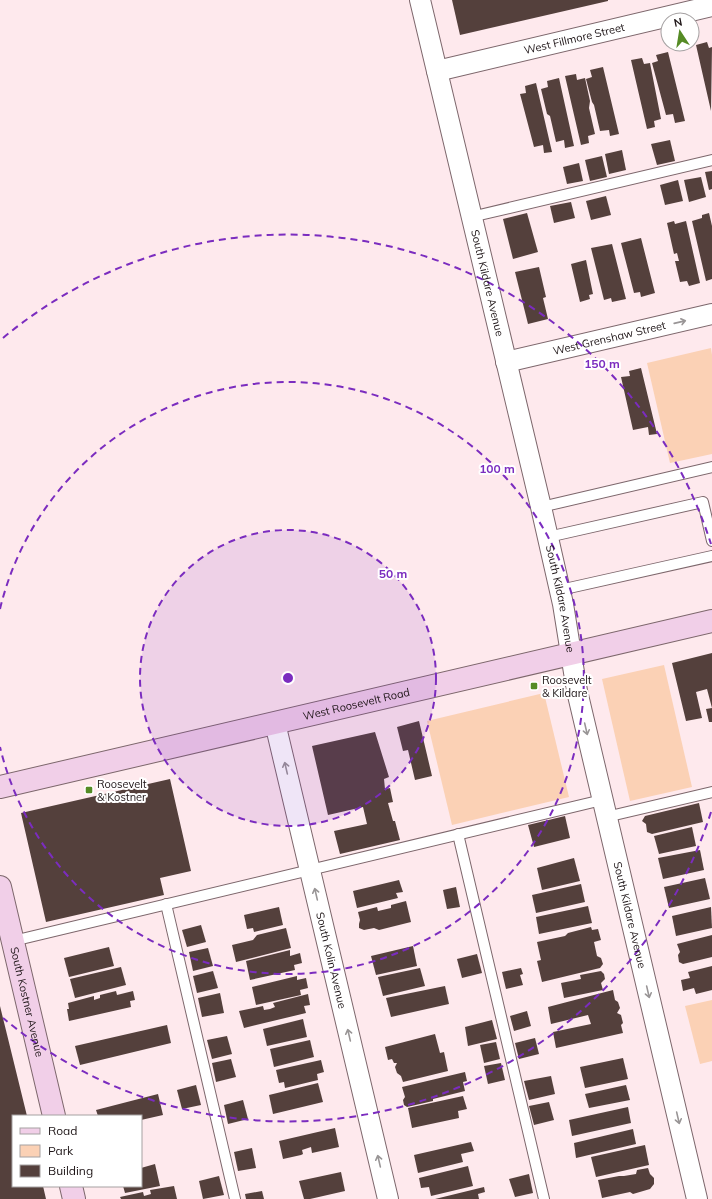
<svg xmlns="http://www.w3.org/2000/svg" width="712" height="1199" font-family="Mulish,sans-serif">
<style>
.green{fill:#fbd1b5}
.building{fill:#54403c}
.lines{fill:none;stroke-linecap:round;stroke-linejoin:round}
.lane-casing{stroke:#7d676c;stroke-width:12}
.street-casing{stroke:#7d676c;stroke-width:22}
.secondary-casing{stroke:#7d676c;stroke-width:24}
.lane{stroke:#fff;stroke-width:10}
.street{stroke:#fff;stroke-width:20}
.secondary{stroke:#f1cfe8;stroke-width:22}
.oneway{stroke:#999596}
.ring{fill:none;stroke:#7b2cbf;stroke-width:2;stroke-dasharray:7 5}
.poi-dot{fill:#558b25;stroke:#fff;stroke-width:1.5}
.labels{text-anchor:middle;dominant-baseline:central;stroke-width:4;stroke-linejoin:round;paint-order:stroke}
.street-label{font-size:11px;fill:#1d1416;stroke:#fff}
.poi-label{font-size:11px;fill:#1d1416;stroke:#fff;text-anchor:start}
.centre{fill:#7b2cbf;stroke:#fff;stroke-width:2}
.ring-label{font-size:12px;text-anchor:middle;font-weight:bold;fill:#7b2cbf;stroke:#fff;stroke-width:4;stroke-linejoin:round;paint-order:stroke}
</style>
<rect width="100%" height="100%" fill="#fee9ed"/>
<!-- green -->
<g class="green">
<path d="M711 348 712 355V454L670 463 647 363Z"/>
<path d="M664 665 692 787 630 801 602 679Z"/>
<path d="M544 693 569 797 452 825 427 721Z"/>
<path d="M712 1000V1061L700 1064 685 1006Z"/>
</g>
<!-- building -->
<g class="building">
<path d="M452 0H608V1L460 35Z"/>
<path d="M707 42 709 48 712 47 711 111 696 45Z"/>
<path d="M668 52 685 121 675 123 673 114 666 115 652 63 658 61 656 55Z"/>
<path d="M642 58 644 64 650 63 661 119 654 121 655 127 647 129 631 60Z"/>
<path d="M603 67 619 134 610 136 609 130 600 131 594 105 592 102 586 79 592 77 590 70Z"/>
<path d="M576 74 577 80 585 78 590 101 589 108 595 134 588 136 589 143 581 145 565 76Z"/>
<path d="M559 78 574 146 565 148 564 140 556 142 550 116 547 114 541 89 548 87 547 81Z"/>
<path d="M536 83 552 152 544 153 543 145 534 147 520 94 526 93 525 86Z"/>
<path d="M670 140 675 161 657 165 651 144Z"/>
<path d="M622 150 626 170 609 174 605 154Z"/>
<path d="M602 156 607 177 590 181 585 160Z"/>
<path d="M579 163 583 181 567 184 563 167Z"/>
<path d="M712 171V189L709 190 705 172Z"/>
<path d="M701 177 706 197 689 202 684 180Z"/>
<path d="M678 180 683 201 665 205 660 185Z"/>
<path d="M606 196 611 215 591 220 586 201Z"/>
<path d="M571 202 575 218 554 223 550 206Z"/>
<path d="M527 213 538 252 513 259 503 219Z"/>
<path d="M709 213 712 226V279L706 281 692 221 702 218V215Z"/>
<path d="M674 221 675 224 686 221 700 283 689 286 687 281 680 282 675 261H679L677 253 674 254 667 223Z"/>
<path d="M641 238 655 293 641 297 640 292 634 293 621 243Z"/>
<path d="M612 244 626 299 612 302 611 298 604 300 591 248Z"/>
<path d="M586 260 593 294 589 295 590 299 580 302 571 264Z"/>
<path d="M539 267 546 297 543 298 548 319 528 324 515 272Z"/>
<path d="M641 368 657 434 649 435 648 427 633 430 621 377 630 376 629 371Z"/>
<path d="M712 653V708L707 689 696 692 702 718 686 721 672 663Z"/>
<path d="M712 708V722H709L706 709Z"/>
<path d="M419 721 432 776 415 780 408 750 403 751 397 727Z"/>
<path d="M375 732 389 777 384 779 385 789 390 788 393 802 388 803 393 821H395L400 840 340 854 334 831 367 824 363 807 328 815 312 746Z"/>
<path d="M170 779 191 871 160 878 164 895 46 922 21 813Z"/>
<path d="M699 803 703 822 652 834 647 832 646 824 642 821 645 816Z"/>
<path d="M565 816 570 838 534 847 528 825Z"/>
<path d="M692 827 696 846 659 854 654 836Z"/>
<path d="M700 850 704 870 663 879 658 858Z"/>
<path d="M574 858 580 881 542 890 537 868Z"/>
<path d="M705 878 710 899 669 908 664 887Z"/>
<path d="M399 880 403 892 396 893 398 898 357 908 353 891Z"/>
<path d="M581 884 585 902 536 913 532 895Z"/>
<path d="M456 887 460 907 447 909 443 890Z"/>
<path d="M406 901 411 922 379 930 374 928 364 930 359 928V924L360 920 358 912 377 907 378 911 391 908V905Z"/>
<path d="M588 906 592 923 539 934 536 917Z"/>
<path d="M279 907 283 925 254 932 253 928 247 929 244 915Z"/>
<path d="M711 907 712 928 676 936 672 916Z"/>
<path d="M201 925 206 942 187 947 182 930Z"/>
<path d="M591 927 592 930 598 929 601 940 594 942 597 956 601 958 603 964 600 968 542 982 537 961 541 960 537 942 565 936 568 933Z"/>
<path d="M286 928 291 948 236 962 232 945 253 940 257 935Z"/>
<path d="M712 935V957L683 964 679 962 678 955 680 952 677 944Z"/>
<path d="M413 946 417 966 376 975 371 956Z"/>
<path d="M109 947 114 966 69 977 64 958Z"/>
<path d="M208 948 213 966 193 971 189 952Z"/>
<path d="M290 950V956L300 953 302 963 294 965 295 970 250 980 246 961Z"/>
<path d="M477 954 482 973 462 978 457 959Z"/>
<path d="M712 966V990L696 994 694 988 683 991 681 980 690 978 688 972Z"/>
<path d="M121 967 126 985 75 998 70 979Z"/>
<path d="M420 968 425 986 383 996 378 977Z"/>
<path d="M521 968 523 974 520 975 523 985 506 989 502 972Z"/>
<path d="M213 971 218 988 197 993 193 976Z"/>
<path d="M601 971 604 974 605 979 601 983 603 990 564 998 561 983 581 979 580 975Z"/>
<path d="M297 976V980L306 978 308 988 300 990 301 995 256 1005 252 987Z"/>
<path d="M445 986 449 1004 391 1017 386 998Z"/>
<path d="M613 990 615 1000 618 1002 620 1008 617 1013 621 1015 623 1023 621 1025 623 1033 556 1048 553 1032 591 1024 588 1015 551 1024 548 1007Z"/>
<path d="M116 991 117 995 133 991 135 1000 130 1001 131 1007 69 1021 67 1009H69L68 1003 94 996V1000L100 998V995Z"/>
<path d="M220 993 224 1013 202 1017 198 998Z"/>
<path d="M308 994 310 1005 304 1006 306 1013 244 1028 239 1011 263 1006 264 1010 270 1009 275 1007 273 1003Z"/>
<path d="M0 1006 27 1116H13V1186H43L46 1199H0Z"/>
<path d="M527 1011 531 1026 514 1031 510 1016Z"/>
<path d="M303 1019 307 1037 267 1046 263 1029Z"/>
<path d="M492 1020 497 1039 468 1046 465 1027Z"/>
<path d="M167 1025 171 1043 80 1065 75 1046Z"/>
<path d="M435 1034 440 1053 444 1052 448 1071 403 1082 401 1076 397 1073 395 1067 397 1063H394L392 1059 388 1060 385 1047Z"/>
<path d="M227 1036 232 1054 212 1059 207 1040Z"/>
<path d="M535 1038 539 1054 519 1059 515 1043Z"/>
<path d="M310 1040 314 1057 274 1067 270 1049Z"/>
<path d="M496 1042 500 1059 484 1063 480 1045Z"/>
<path d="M623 1058 628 1079 585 1088 580 1067Z"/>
<path d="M231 1059 236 1077 216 1082 212 1063Z"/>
<path d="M321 1060 324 1072 317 1074 318 1080 285 1088 284 1082 279 1083 276 1070Z"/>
<path d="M501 1063 505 1080 488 1084 484 1066Z"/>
<path d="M465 1072 467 1081 463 1082 465 1091 433 1099V1101L407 1107 404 1105 403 1100 405 1097 402 1087Z"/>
<path d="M551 1076 555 1094 529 1100 524 1081Z"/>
<path d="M318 1083 323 1102 273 1114 269 1095Z"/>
<path d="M196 1085 201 1105 182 1109 177 1090Z"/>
<path d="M626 1085 630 1100 589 1108 585 1094Z"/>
<path d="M158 1094 163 1115 141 1120V1116H98L96 1110Z"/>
<path d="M463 1096 467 1109 458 1111 459 1118 412 1128 408 1108Z"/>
<path d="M243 1100 248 1119 228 1124 224 1105Z"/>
<path d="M549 1102 554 1120 534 1125 529 1106Z"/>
<path d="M628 1107 631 1123 572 1136 569 1120Z"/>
<path d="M335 1128 339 1147 312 1153 311 1147 302 1150 303 1154 301 1155 283 1159 279 1141Z"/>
<path d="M633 1129 636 1144 576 1158 574 1143Z"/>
<path d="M471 1142 474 1151 461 1154 463 1162 418 1173 414 1155Z"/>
<path d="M645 1145 649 1165 596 1177 591 1157Z"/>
<path d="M252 1148 256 1168 238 1171 234 1152Z"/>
<path d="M155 1164 160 1186 125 1193 123 1186H141V1168Z"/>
<path d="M468 1166 473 1186 431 1196 429 1187 421 1188 419 1178Z"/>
<path d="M648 1168 650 1174 654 1178V1184L650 1189 633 1194 630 1192 602 1198 598 1180 619 1176H624L636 1174 637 1170Z"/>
<path d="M341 1172 345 1191 310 1199H304L299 1181Z"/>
<path d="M529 1174 533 1193 515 1197 509 1179Z"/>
<path d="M219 1176 224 1195 203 1199 199 1181Z"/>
<path d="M174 1186 177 1199H121L120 1197 143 1192 144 1196 151 1194 150 1190Z"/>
<path d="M484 1187 485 1192 478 1194 479 1199H435Z"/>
<path d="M262 1191 264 1199H246L245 1194Z"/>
</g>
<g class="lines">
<defs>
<g id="lane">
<path d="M471 217 712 160"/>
<path d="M541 507 712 467"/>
<path d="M548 537 703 502 712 541"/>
<path d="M560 590 712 556"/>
<path d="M606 817 712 792"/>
<path d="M458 834 544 1199"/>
<path d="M166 904 235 1199"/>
<path d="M13 941 602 800"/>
</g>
<g id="street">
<path id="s1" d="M420 0 541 507 563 604 577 691 697 1199"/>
<path id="s2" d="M437 71 712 6"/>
<path id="s3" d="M506 362 712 314"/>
<path id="s4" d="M275 723 388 1199"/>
</g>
<g id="secondary">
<path id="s5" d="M0 787 712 621"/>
<path id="s6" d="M0 887 54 1116"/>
<path d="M71 1186 74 1199"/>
</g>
</defs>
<!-- lane casing -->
<use href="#lane" class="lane-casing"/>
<!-- street casing -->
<use href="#street" class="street-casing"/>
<!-- secondary casing -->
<use href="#secondary" class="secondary-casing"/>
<!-- lane -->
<use href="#lane" class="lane"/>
<!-- street -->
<use href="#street" class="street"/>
<!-- secondary -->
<use href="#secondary" class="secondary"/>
</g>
<!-- one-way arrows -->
<defs><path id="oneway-shaft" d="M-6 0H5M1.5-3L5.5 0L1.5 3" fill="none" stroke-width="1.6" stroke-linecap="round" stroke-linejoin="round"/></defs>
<g class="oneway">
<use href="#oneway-shaft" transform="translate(680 322) rotate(-13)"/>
<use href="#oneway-shaft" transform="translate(586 729) rotate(77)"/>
<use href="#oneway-shaft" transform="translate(286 768) rotate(-103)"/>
<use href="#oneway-shaft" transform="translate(316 894) rotate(-103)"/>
<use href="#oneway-shaft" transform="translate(648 992) rotate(77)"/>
<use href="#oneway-shaft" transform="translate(349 1035) rotate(-103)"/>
<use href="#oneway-shaft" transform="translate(678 1118) rotate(77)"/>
<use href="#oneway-shaft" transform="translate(379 1161) rotate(-103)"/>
</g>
<!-- distance rings -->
<circle cx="288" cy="678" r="148" fill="#7b2cbf" fill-opacity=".12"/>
<g class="ring">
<circle cx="288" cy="678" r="148"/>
<path d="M0 609A296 296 0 1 1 0 747"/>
<path d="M711 812A444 444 0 0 1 3 1018M3 338A444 444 0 0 1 711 544"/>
</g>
<!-- markers -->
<g class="poi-dot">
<rect x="530" y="682" width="8" height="8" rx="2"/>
<rect x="85" y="786" width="8" height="8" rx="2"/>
</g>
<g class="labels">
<!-- street labels -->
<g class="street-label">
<text stroke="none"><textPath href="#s2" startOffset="141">West Fillmore Street</textPath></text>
<text stroke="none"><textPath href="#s1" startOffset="291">South Kildare Avenue</textPath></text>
<text stroke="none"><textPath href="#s3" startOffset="106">West Grenshaw Street</textPath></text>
<text stroke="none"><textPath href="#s1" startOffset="615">South Kildare Avenue</textPath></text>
<text stroke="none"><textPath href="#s5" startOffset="366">West Roosevelt Road</textPath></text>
<text stroke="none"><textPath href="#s1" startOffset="939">South Kildare Avenue</textPath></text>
<text stroke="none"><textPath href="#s4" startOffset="244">South Kolin Avenue</textPath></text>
<text stroke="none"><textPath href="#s6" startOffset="118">South Kostner Avenue</textPath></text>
</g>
<!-- poi labels -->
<g class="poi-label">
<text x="542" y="680">Roosevelt<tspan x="542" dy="13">&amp; Kildare</tspan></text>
<text x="97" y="784">Roosevelt<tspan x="97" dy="13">&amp; Kostner</tspan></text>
</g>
</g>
<circle cx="288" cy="678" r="6" class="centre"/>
<g class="ring-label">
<text x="602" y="368">150 m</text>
<text x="497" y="473">100 m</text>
<text x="393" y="578">50 m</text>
</g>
<!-- legend -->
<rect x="12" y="1115" width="130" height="72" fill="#ffffff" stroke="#a5a1a2"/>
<rect x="20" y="1128" width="20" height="6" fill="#f1cfe8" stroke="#a5a1a2"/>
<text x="48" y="1135" font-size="12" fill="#1d1416">Road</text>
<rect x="20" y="1145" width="20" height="12" fill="#fbd1b5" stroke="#a5a1a2"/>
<text x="48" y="1155" font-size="12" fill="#1d1416">Park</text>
<rect x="20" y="1165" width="20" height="12" fill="#54403c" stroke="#a5a1a2"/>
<text x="48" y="1175" font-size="12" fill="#1d1416">Building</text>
<!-- north arrow -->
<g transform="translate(680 32) rotate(348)"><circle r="19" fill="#ffffff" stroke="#a5a1a2"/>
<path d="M0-3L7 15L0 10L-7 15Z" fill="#558b25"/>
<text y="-6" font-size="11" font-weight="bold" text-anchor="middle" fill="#1d1416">N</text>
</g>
</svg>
